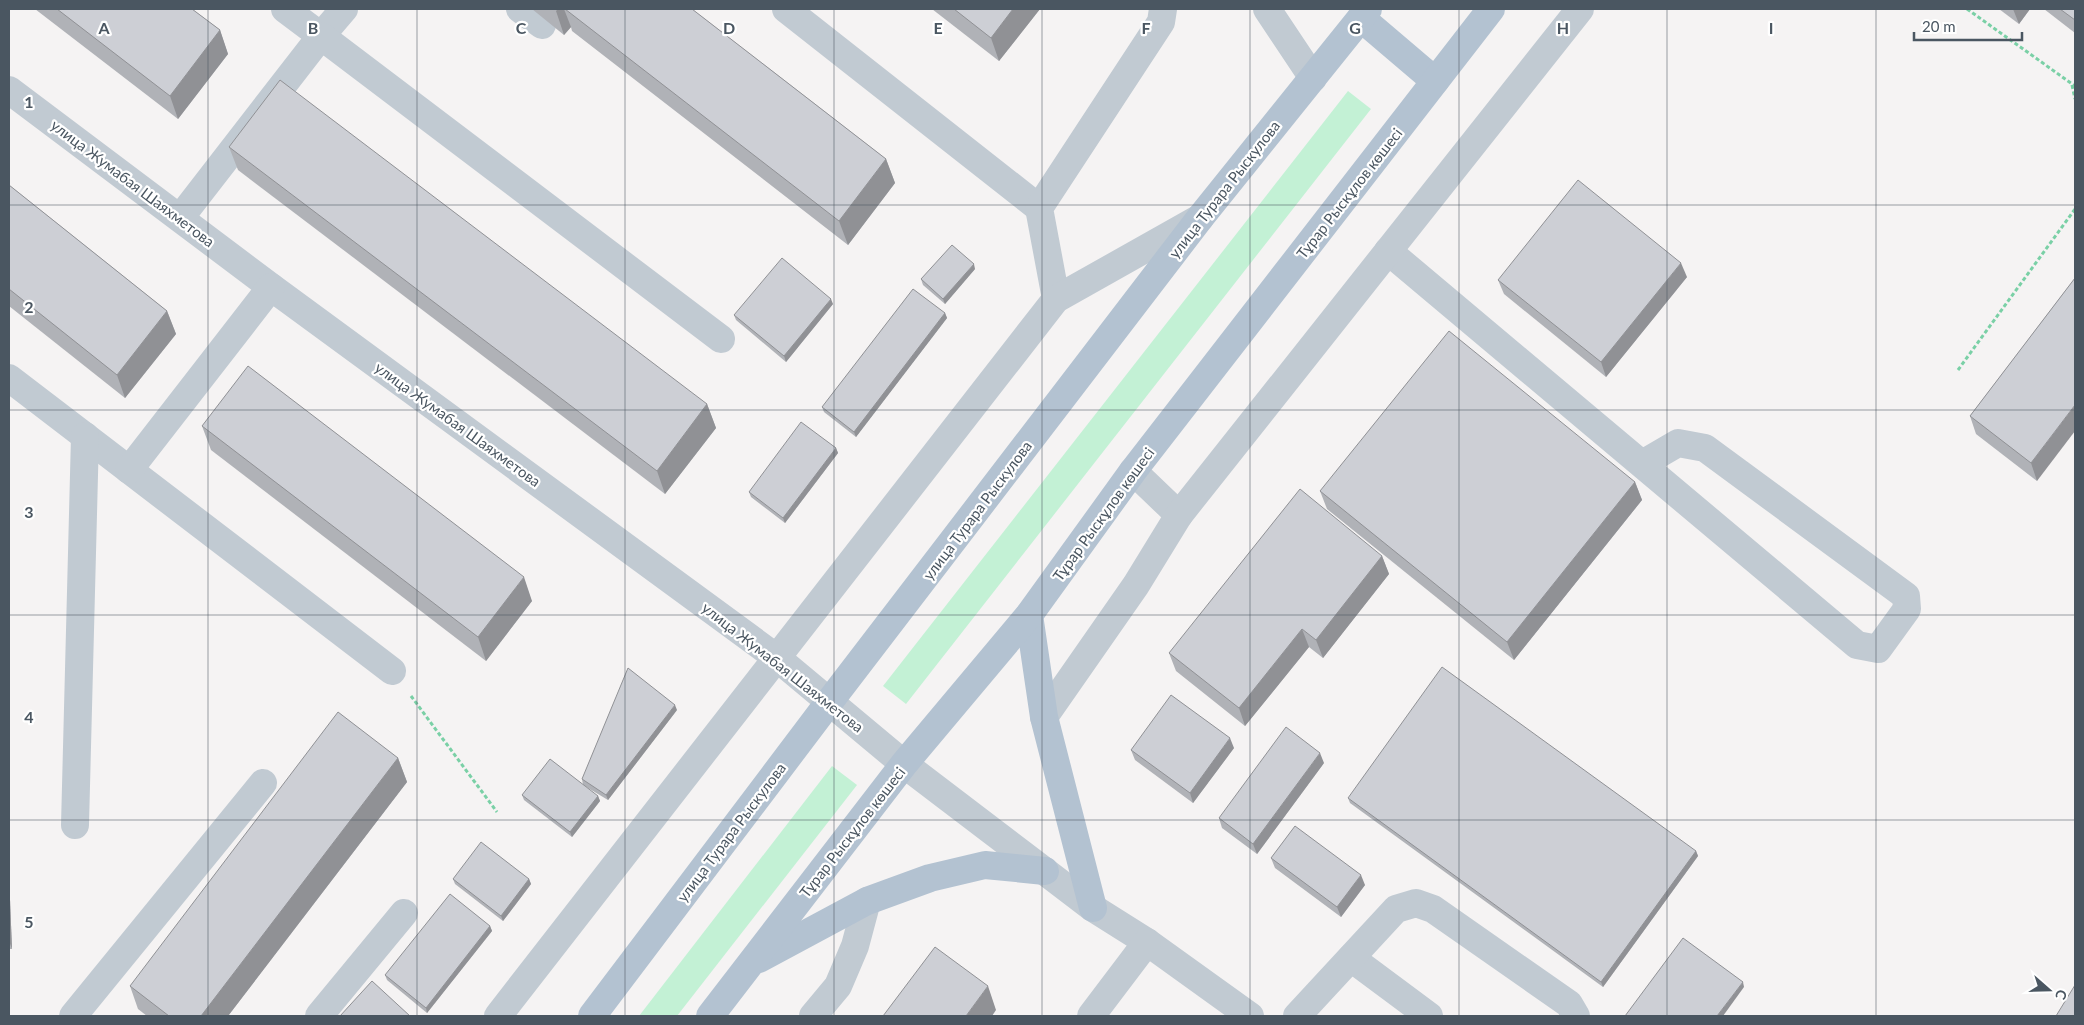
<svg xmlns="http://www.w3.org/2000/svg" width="2084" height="1025" font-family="Lato,sans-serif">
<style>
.green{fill:#c3f1d5}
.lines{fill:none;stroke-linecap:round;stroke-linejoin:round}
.path{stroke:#7ad0a6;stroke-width:3;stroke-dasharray:4 2.5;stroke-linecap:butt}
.minor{stroke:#c1cad2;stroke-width:28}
.major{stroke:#b3c2d1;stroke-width:28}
.wall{fill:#b0b2b7}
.shaded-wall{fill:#909195}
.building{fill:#cdcfd5;stroke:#909195}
.grid{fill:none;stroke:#4a5661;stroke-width:1;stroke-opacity:0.55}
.labels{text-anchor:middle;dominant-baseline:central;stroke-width:4.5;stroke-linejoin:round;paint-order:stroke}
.street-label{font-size:15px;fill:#4a5661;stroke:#fff}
.grid-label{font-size:16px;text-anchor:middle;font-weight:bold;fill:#4a5661;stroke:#fff;stroke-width:4.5;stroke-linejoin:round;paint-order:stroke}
</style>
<rect width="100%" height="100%" fill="#f5f3f3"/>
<!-- green -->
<g class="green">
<path d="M1348 91 1371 109 906 704 883 686Z"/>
<path d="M832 766 857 785 677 1016H639Z"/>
</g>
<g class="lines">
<!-- path -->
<g class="path">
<path d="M1967 9 2075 86"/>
<path d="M2072 85 2075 99"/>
<path d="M1958 370 2075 209"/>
<path d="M411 696 497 812"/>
</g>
<!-- minor -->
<g class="minor">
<path d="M285 9 321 36 344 9"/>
<path d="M520 9 542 25"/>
<path d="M786 9 1039 208"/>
<path d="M1267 9 1313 78"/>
<path d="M9 90 271 287 777 658 904 764 1093 908 1147 942 1250 1016"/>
<path d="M180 218 321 36 721 339"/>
<path d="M1388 251 1857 645 1878 649 1907 609 1906 596 1705 448 1678 443 1642 464"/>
<path d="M1056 299 1039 208 1161 22 1163 9"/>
<path d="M9 378 392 671"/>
<path d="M129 470 271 287"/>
<path d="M1133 471 1179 515"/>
<path d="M1044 717 1136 585 1179 515 1580 9"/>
<path d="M75 825 85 436"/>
<path d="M1351 958 1429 1016"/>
<path d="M73 1016 263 783"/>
<path d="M319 1016 404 913"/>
<path d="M498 1016 1056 299 1200 218"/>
<path d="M813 1016 838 986 855 946 867 901"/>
<path d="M1091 1016 1147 942"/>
<path d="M1297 1016 1396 909 1416 903 1433 909 1569 1004 1576 1016"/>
</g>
<!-- major -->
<g class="major">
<path d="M1361 18 1435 81"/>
<path d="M1029 615 1044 717 1093 908"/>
<path d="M759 959 867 901 930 878 985 865 1045 871"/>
<path d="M592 1016 830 701 1200 218 1368 9"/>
<path d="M710 1016 904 764 1029 615 1133 471 1491 9"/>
</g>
</g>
<!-- wall -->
<g class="wall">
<path d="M35 9H192L220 30 228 54 178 119Z"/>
<path d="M532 9H692L886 159 895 183 848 245 572 31 571 27 564 35Z"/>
<path d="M932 9H1040L999 61Z"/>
<path d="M1999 9H2030L2019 24Z"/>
<path d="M2044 9H2075V33Z"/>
<path d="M229 147 707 404 716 428 665 494 238 170Z"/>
<path d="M9 185 167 311 176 334 125 398 9 306Z"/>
<path d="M975 269 945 304 923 285 921 279Z"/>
<path d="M1687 277 1606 377 1504 294 1498 280Z"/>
<path d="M2075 278 2037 481 1976 434 1970 416Z"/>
<path d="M833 304 786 362 736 320 734 315Z"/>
<path d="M945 313 947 318 856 437 824 412 822 407Z"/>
<path d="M202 426 532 601 486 661 211 450Z"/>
<path d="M836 448 838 453 785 523 751 497 749 492Z"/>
<path d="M1635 482 1642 500 1514 660 1327 509 1320 491Z"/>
<path d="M1382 556 1389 574 1323 658 1309 647 1245 726 1176 671 1169 653Z"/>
<path d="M677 710 608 800 583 785 582 779Z"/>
<path d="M1234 748 1193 803 1135 760 1131 750Z"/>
<path d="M398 758 407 782 228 1016H147L138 1009 130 986Z"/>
<path d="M1324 763 1257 854 1222 828 1219 818Z"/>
<path d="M522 795 598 796 600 801 572 837 524 800Z"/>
<path d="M1348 798 1696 851 1698 856 1603 987 1350 803Z"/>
<path d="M1271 858 1365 885 1341 917 1275 868Z"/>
<path d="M9 875 12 949H9Z"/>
<path d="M453 879H529L531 884 503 921 455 884Z"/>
<path d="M490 926 492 931 427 1013 387 980 385 975Z"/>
</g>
<!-- shaded-wall -->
<g class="shaded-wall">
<path d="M558 9H564L571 27 564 35 556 11Z"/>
<path d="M1013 9H1040L999 61 991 38Z"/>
<path d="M2013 9H2030L2019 24Z"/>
<path d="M220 30 228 54 178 119 170 96Z"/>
<path d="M886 159 895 183 848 245 839 221Z"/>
<path d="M1681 263 1687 277 1606 377 1601 362Z"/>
<path d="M974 264 975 269 945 304 943 299Z"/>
<path d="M831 299 833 304 786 362 784 356Z"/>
<path d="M167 311 176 334 125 398 117 375Z"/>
<path d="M945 313 947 318 856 437 854 432Z"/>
<path d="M707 404 716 428 665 494 657 471Z"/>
<path d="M2075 405V431L2037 481 2031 463Z"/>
<path d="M836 448 838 453 785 523 783 518Z"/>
<path d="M1635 482 1642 500 1514 660 1507 642Z"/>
<path d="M1382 556 1389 574 1323 658 1316 640Z"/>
<path d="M524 577 532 601 486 661 478 637Z"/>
<path d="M1302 629 1309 647 1245 726 1239 708Z"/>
<path d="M675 705 677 710 608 800 606 795Z"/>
<path d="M1230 738 1234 748 1193 803 1190 793Z"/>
<path d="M1320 753 1324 763 1257 854 1253 844Z"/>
<path d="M398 758 407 782 228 1016H201Z"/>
<path d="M598 796 600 801 572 837 570 832Z"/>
<path d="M1696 851 1698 856 1603 987 1601 982Z"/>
<path d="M9 875 12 949 9 941Z"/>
<path d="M1361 875 1365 885 1341 917 1337 907Z"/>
<path d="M529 879 531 884 503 921 501 916Z"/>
<path d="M490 926 492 931 427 1013 426 1008Z"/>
<path d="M1743 982 1744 987 1723 1016H1717Z"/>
<path d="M988 986 996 1010 992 1016H966Z"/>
</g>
<!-- building -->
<g class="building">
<path d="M57 9H192L220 30 170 96Z"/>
<path d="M565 9H692L886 159 839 221Z"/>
<path d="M954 9H1013L991 38Z"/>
<path d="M2060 9H2075V20Z"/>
<path d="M280 80 707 404 657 471 229 147Z"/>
<path d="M1578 180 1681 263 1601 362 1498 280Z"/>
<path d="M9 185 167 311 117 375 9 289Z"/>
<path d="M952 245 974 264 943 299 921 279Z"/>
<path d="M782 258 831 299 784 356 734 315Z"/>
<path d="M2075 278V405L2031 463 1970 416Z"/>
<path d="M913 289 945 313 854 432 822 407Z"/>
<path d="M1449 331 1635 482 1507 642 1320 491Z"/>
<path d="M248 366 524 577 478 637 202 426Z"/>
<path d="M801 422 836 448 783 518 749 492Z"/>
<path d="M1300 489 1382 556 1316 640 1302 629 1239 708 1169 653Z"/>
<path d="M1442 667 1696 851 1601 982 1348 798Z"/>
<path d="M628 668 675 705 606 795 582 779Z"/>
<path d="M1171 695 1230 738 1190 793 1131 750Z"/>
<path d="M338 712 398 758 201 1016H169L130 986Z"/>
<path d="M1286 727 1320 753 1253 844 1219 818Z"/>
<path d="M550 759 598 796 570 832 522 795Z"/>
<path d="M1295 826 1361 875 1337 907 1271 858Z"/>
<path d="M481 842 529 879 501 916 453 879Z"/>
<path d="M450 894 490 926 426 1008 385 975Z"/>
<path d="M1683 938 1743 982 1717 1016H1625Z"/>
<path d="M935 947 988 986 966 1016H883Z"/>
<path d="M372 981 410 1016H340Z"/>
<path d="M2075 985V1016H2056Z"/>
</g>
<!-- grid -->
<path class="grid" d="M208 9V1016M417 9V1016M625 9V1016M834 9V1016M1042 9V1016M1250 9V1016M1459 9V1016M1667 9V1016M1876 9V1016M9 205H2075M9 410H2075M9 615H2075M9 820H2075"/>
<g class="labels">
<!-- street labels -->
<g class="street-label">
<text transform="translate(133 183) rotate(37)">улица Жумабая Шаяхметова</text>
<text transform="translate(1224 189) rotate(-52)">улица Турара Рыскулова</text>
<text transform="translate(1349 193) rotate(-52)">Тұрар Рыскұлов көшесі</text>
<text transform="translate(458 424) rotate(36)">улица Жумабая Шаяхметова</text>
<text transform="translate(977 510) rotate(-53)">улица Турара Рыскулова</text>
<text transform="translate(1103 514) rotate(-54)">Тұрар Рыскұлов көшесі</text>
<text transform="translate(783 667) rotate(38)">улица Жумабая Шаяхметова</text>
<text transform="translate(731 832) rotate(-53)">улица Турара Рыскулова</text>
<text transform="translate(852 832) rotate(-52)">Тұрар Рыскұлов көшесі</text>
</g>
</g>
<g class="grid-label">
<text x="104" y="34">A</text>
<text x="313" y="34">B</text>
<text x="521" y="34">C</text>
<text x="729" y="34">D</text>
<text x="938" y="34">E</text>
<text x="1146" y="34">F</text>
<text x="1355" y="34">G</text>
<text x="1563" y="34">H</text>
<text x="1771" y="34">I</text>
<text x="29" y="108">1</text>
<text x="29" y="313">2</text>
<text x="29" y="518">3</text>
<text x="29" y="723">4</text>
<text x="29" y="928">5</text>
</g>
<!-- border -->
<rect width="2084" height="1025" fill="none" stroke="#4a5661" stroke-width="20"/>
<!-- north arrow -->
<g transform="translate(2049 990) rotate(110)" stroke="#ffffff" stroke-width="4" paint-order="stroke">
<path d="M0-4L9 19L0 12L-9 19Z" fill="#4a5661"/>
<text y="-8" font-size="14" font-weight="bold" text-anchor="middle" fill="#4a5661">С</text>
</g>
<!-- scale -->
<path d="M1914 32v8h108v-8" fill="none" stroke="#4a5661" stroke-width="2.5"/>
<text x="1922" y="32" font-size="15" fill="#4a5661" stroke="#ffffff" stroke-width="4" paint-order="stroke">20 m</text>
</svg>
